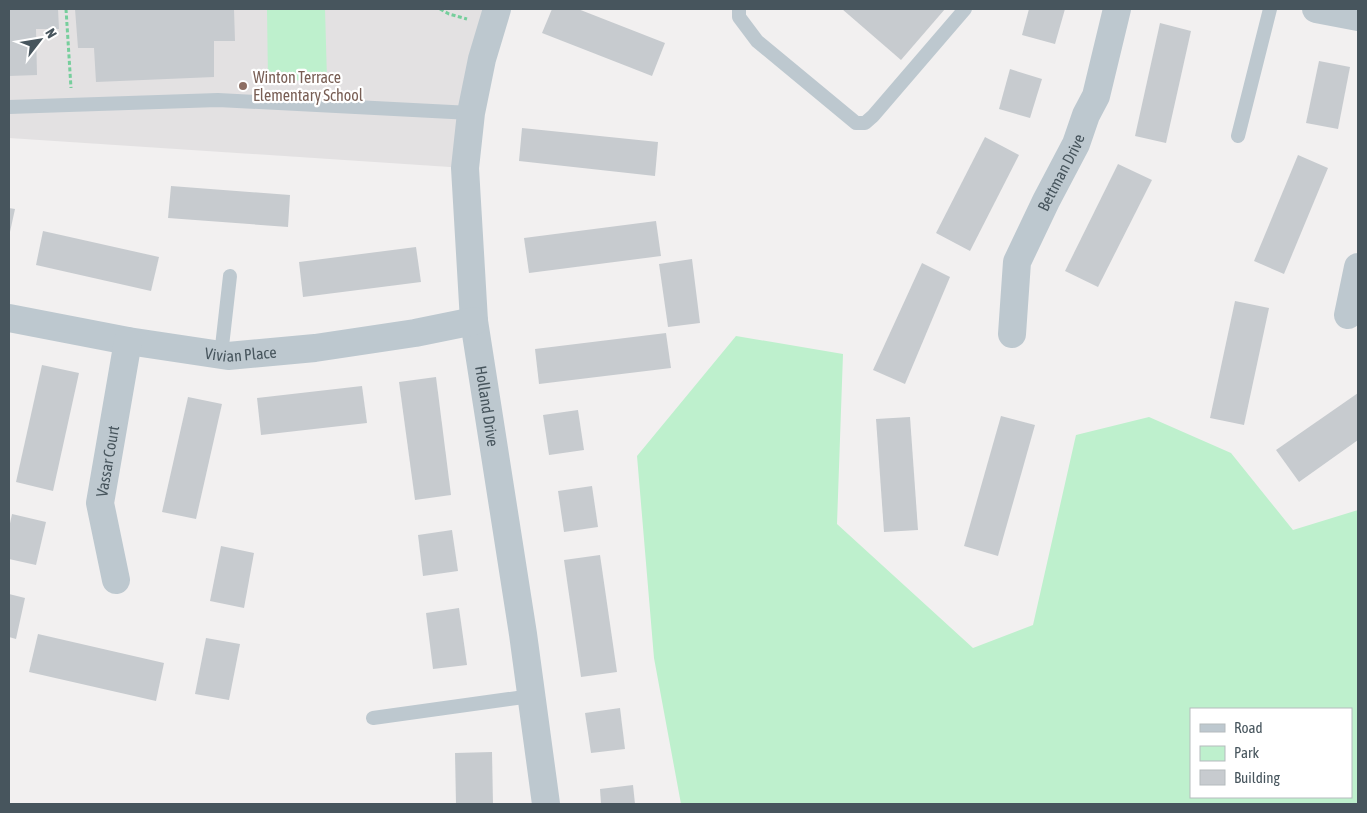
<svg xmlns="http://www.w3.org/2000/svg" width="1367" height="813" font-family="'Asap Condensed',sans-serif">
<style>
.education{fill:#e3e1e2}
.green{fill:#bef0cd;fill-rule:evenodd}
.building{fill:#c7cbcf}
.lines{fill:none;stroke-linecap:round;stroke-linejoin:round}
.path{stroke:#76ce9c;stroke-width:3;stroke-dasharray:4 2.5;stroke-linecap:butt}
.lane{stroke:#bdc8cf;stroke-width:14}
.street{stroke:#bdc8cf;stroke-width:28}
.education-dot{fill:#8d6e63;stroke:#fff;stroke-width:2}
.labels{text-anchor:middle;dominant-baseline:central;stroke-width:4.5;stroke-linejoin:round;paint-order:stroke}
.education-label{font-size:16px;fill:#785e54;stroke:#fff;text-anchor:start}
.street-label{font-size:16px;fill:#47555d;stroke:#fff}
</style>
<rect width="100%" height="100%" fill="#f2f0f0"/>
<!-- education -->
<path class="education" d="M9 9H497L465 168 9 138Z"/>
<!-- green -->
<g class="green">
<path d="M267 9H325L327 80 268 81Z"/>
<path d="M736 336 843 354 837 524 973 648 1033 625 1076 435 1149 417 1231 453 1293 530 1358 510V804H681L654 658 637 456ZM1191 709H1351V797H1191Z"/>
</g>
<!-- building -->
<g class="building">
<path d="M9 9H58L59 29H36L37 75 9 76Z"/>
<path d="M75 9H234L235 41H214V77L96 82 94 48H78Z"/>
<path d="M552 9H578L665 43 652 76 542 33Z"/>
<path d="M842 9H945L901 60Z"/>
<path d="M1029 9H1065L1055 44 1022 35Z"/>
<path d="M1160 23 1191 31 1166 143 1135 136Z"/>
<path d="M1319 61 1350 67 1338 129 1306 123Z"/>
<path d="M1010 69 1042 79 1030 118 999 109Z"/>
<path d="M522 128 658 142 655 176 519 161Z"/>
<path d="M985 137 1019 155 970 251 936 233Z"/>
<path d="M1298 155 1328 168 1284 274 1254 261Z"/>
<path d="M1118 164 1152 180 1098 287 1065 271Z"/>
<path d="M171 186 290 195 288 227 168 218Z"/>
<path d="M9 208 15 209 10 232H9Z"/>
<path d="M656 221 661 256 529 273 524 238Z"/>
<path d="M43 231 159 257 151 291 36 265Z"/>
<path d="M416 247 421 282 303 297 299 262Z"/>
<path d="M692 259 700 323 668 327 659 264Z"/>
<path d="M922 263 950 277 905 384 873 370Z"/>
<path d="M1235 301 1269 308 1244 425 1210 418Z"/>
<path d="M666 333 671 368 539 384 535 349Z"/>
<path d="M42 365 79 373 53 491 16 482Z"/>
<path d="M436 377 451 495 415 500 399 382Z"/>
<path d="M362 386 367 423 261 435 257 398Z"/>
<path d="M1358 393V440L1299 482 1276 450Z"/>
<path d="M188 397 222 404 196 519 162 512Z"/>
<path d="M578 410 584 450 549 455 543 415Z"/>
<path d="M1001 416 1035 425 998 556 964 546Z"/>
<path d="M910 417 918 530 884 532 876 419Z"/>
<path d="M592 486 598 527 564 532 558 491Z"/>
<path d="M12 514 46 522 36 565 9 559V528Z"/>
<path d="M452 530 458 571 423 576 418 535Z"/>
<path d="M221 546 254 553 244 608 210 601Z"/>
<path d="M600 555 617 672 581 677 564 560Z"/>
<path d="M9 594 25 598 16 639 9 637Z"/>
<path d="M459 608 467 665 433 669 426 613Z"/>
<path d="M38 634 164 663 156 701 29 672Z"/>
<path d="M206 638 240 644 229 700 195 694Z"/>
<path d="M620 708 625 749 591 753 585 713Z"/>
<path d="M492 752 493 804H456L455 753Z"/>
<path d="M633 785 635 804H601L600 789Z"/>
</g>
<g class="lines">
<!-- path -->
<g class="path">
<path d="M66 9 71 88"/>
<path d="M440 9 449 14 467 19"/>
</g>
<!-- lane -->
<g class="lane">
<path d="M739 9V17L757 41 856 123H865L873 116 965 9"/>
<path d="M9 107 218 100 471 113"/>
<path d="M1238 136 1270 9"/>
<path d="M221 355 230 276"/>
<path d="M373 718 531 696"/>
</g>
<!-- street -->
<g class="street">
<path id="s1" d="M497 9 482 59 471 113 465 168 474 321 523 634 546 804"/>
<path d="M1316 9 1358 17"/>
<path d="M1348 315 1358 267"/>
<path id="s2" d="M9 318 128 341 228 356 315 348 415 333 474 321"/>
<path id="s3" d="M1012 334 1017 262 1046 201 1076 144 1086 115 1096 96 1117 9"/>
<path id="s4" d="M116 580 100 503 128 341"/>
</g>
</g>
<!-- markers -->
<circle class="education-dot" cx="243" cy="86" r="5"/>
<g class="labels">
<!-- education labels -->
<g class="education-label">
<text x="253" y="77">Winton Terrace<tspan x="253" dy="18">Elementary School</tspan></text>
</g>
<!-- street labels -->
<g class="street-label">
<text stroke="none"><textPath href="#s3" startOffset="172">Bettman Drive</textPath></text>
<text stroke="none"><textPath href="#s2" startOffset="235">Vivian Place</textPath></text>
<text stroke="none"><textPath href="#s1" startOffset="402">Holland Drive</textPath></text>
<text stroke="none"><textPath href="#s4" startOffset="121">Vassar Court</textPath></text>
</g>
</g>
<!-- border -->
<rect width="1367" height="813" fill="none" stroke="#47555d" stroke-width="20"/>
<!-- legend -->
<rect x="1190" y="708" width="162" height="90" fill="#ffffff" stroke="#b5bbbe"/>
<rect x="1200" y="724" width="25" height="8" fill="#bdc8cf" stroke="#b5bbbe"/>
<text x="1234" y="733" font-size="15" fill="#47555d">Road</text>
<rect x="1200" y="746" width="25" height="15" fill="#bef0cd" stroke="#b5bbbe"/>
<text x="1234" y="758" font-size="15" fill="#47555d">Park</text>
<rect x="1200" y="770" width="25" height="15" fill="#c7cbcf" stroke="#b5bbbe"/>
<text x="1234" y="783" font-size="15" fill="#47555d">Building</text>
<!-- north arrow -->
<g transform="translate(40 40) rotate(59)" stroke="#ffffff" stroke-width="4" paint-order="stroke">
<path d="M0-4L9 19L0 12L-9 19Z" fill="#47555d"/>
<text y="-8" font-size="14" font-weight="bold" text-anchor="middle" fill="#47555d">N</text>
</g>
</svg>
